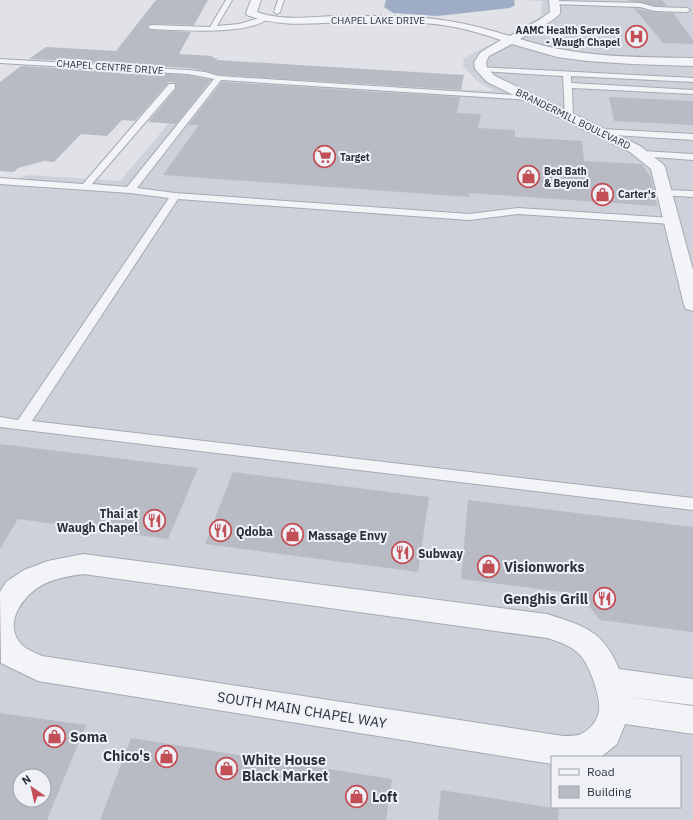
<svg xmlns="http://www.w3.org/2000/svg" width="693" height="820" font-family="'IBM Plex Sans',sans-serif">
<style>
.built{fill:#ced1da;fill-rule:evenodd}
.water{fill:#9eadc5}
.building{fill:#b8bbc4;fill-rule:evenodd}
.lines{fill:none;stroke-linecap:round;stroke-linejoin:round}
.lane-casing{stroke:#a6a9b2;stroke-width:2}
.street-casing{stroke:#a6a9b2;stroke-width:2}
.lane{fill:#f2f4f7;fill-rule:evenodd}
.street{fill:#f2f4f7;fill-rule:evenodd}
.labels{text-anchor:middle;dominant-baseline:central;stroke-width:4;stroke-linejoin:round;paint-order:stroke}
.far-street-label{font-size:10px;fill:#2a303e;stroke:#eff1f6}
.far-poi-label{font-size:10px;font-weight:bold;fill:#2a303e;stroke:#eff1f6;text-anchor:start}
.poi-label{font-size:12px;font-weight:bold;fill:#2a303e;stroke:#eff1f6;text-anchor:start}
.near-poi-label{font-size:14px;font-weight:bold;fill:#2a303e;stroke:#eff1f6;text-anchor:start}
.near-street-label{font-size:14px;fill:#2a303e;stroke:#eff1f6}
</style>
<rect width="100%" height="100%" fill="#e0e2e8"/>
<!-- built -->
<path class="built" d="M521 0H693V820H0V185L28 175 120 181 207 78 494 91 477 81 463 66 464 58 512 33 541 16 542 1ZM552 757H680V807H552ZM20 776H44V800H20Z"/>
<!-- water -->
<path class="water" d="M386 0H514L515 5 510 8 437 16 393 13 384 7Z"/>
<!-- building -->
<g class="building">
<path d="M156 0H208L194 25 151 24 147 27 151 30 191 32 179 54 213 56 212 58H218L216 60 464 75 461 90 219 75 205 71 188 68 29 59 46 47 116 51Z"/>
<path d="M627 0H662L667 6H655Z"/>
<path d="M634 8 655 12 673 13 693 40V44L663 43Z"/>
<path d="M21 66 188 75 211 80 176 124 148 122 176 89V83L169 82 135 121 122 120 107 136 81 134 54 162 44 161 18 168 14 172 0 171V82Z"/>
<path d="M222 82 460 97 457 113 481 114 478 128 515 130V137L582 141 584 161 642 164 651 178 657 206 469 193 470 197 163 175 199 125H188Z"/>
<path d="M609 97 693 101V125L614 121Z"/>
<path d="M0 444 198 468 168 539 18 519 0 549Z"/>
<path d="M233 472 429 497 418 572 205 544Z"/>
<path d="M468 500 693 527V632L600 620 579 594 461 579Z"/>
<path d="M0 713 86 725 47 820H0ZM20 776H44V800H20Z"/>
<path d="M131 738 392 779 386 820H100Z"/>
<path d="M441 790 559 809 558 820H438Z"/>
</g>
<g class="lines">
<defs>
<g id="lane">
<path d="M226 0H232L217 26 239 24 266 16 269 18C248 36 179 30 151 29L148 27 151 25 210 27Z"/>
<path d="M278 0H284L280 12 277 14 274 12Z"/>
<path d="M555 1 640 3 655 7 687 8 690 10 687 12 655 11 640 7 553 4 552 3Z"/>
<path d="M0 59 188 70 205 72 219 76 530 96 534 98 530 100 221 80 137 188 175 193 469 214 518 208 672 218 677 221 672 224 518 214 469 220 178 199 32 421 693 498V510L0 427V417L18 420 169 198 130 193 0 184V178L83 184 169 84H175V88L92 184 127 187 214 79 188 74 0 63Z"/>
<path d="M478 67 693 78V82L571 76V83L693 90V94L572 88 573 116 569 119 565 116 563 76 481 71H478Z"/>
<path d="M601 129 693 134V140L598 134 597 132Z"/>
<path d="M642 151 693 154V160L639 156 637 154 639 152Z"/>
<path d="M665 190 693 191V197L661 195 660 193Z"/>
</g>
<g id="street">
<path d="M251 0H261L257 12C281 21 309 17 335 16 348 16 362 16 375 16 424 15 462 21 510 36L539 20 550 12 549 0H559C559 3 561 10 560 13 558 19 527 35 520 39 579 58 632 57 693 58V66L632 64 587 61 557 57 512 44 489 56 486 62 487 68 495 76 640 146 663 164 665 167 693 270V311L686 309 684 305 651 169 630 152 487 82 475 69 474 62 481 52 501 40C486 35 470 30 454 27 419 20 383 22 347 22 313 23 280 28 247 15L246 13Z"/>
<path d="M83 554 547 614C584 626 603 630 619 669L693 679V705L628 697 693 706V734L625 724 617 744 601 757H552V764L38 681 1 663 0 592 6 582 24 570 48 561ZM83 574 547 638C558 641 572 646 580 655 589 664 601 697 599 710 598 720 591 729 581 734 577 736 568 736 563 736L42 656C36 653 25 649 21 644 2 623 24 594 44 584 56 578 70 576 83 574Z"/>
</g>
</defs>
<!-- lane casing -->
<use href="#lane" class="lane-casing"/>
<!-- street casing -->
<use href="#street" class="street-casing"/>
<!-- lane -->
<use href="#lane" class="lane"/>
<!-- street -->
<use href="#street" class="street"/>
</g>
<!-- icons -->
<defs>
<symbol id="hospital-ring" viewBox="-11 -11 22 22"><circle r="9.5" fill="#eff1f6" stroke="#c34f56" stroke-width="1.5"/><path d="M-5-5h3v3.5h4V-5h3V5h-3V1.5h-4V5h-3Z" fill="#c34f56"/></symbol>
<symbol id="supermarket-ring" viewBox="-11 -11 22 22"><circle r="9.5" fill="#eff1f6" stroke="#c34f56" stroke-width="1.5"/><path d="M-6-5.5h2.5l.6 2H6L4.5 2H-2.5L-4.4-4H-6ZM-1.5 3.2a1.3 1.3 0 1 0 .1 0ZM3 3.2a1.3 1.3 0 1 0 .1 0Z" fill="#c34f56"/></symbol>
<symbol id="shop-ring" viewBox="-11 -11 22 22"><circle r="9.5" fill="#eff1f6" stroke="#c34f56" stroke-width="1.5"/><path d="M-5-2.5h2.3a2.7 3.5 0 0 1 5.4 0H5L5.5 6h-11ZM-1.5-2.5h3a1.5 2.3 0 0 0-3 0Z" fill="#c34f56"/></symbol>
<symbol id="restaurant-ring" viewBox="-11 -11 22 22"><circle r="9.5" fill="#eff1f6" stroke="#c34f56" stroke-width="1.5"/><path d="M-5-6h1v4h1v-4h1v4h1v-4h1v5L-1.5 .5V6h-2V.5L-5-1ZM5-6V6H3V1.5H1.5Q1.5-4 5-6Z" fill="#c34f56"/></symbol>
</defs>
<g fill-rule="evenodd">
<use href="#hospital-ring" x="624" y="24" width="25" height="25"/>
<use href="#supermarket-ring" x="312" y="144" width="25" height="25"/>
<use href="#shop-ring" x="516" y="164" width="25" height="25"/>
<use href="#shop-ring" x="590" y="182" width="25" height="25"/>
<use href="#restaurant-ring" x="142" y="508" width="25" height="25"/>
<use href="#restaurant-ring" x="208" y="518" width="25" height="25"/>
<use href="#shop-ring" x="280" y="522" width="25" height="25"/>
<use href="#restaurant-ring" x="390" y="540" width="25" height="25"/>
<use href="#shop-ring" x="476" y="554" width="25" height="25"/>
<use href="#restaurant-ring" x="592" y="586" width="25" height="25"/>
<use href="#shop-ring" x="42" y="724" width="25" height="25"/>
<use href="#shop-ring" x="154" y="744" width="25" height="25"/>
<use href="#shop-ring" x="214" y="756" width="25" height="25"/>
<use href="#shop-ring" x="344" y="784" width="25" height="25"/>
</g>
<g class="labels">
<!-- far-street labels -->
<g class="far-street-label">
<text x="378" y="20">CHAPEL LAKE DRIVE</text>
<text transform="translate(110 67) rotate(4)">CHAPEL CENTRE DRIVE</text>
<text transform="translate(573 119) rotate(26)">BRANDERMILL BOULEVARD</text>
</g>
<!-- far-poi labels -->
<g class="far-poi-label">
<text x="620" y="30" text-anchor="end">AAMC Health Services<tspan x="620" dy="12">- Waugh Chapel</tspan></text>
<text x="340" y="157">Target</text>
<text x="544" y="171">Bed Bath<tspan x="544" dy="12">&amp; Beyond</tspan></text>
<text x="618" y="194">Carter's</text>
</g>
<!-- poi labels -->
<g class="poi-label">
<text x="138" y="513" text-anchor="end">Thai at<tspan x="138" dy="14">Waugh Chapel</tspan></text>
<text x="236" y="531">Qdoba</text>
<text x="308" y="535">Massage Envy</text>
<text x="418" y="553">Subway</text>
</g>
<!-- near-poi labels -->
<g class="near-poi-label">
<text x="504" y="567">Visionworks</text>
<text x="588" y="599" text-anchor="end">Genghis Grill</text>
<text x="70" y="737">Soma</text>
<text x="150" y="756" text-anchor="end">Chico's</text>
<text x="242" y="760">White House<tspan x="242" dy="16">Black Market</tspan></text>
<text x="372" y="797">Loft</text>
</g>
<!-- near-street labels -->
<g class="near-street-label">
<text transform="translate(302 710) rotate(9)">SOUTH MAIN CHAPEL WAY</text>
</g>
</g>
<!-- legend -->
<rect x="551" y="756" width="130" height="52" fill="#eff1f6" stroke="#a0a4ac"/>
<rect x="559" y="769" width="20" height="6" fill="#f2f4f7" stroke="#a0a4ac"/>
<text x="587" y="776" font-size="12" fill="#2a303e">Road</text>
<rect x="559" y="786" width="20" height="12" fill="#b8bbc4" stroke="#a0a4ac"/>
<text x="587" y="796" font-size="12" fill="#2a303e">Building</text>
<!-- north arrow -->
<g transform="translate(32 788) rotate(326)"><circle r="19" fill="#eff1f6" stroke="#a0a4ac"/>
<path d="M0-3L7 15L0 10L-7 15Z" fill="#c34f56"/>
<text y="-6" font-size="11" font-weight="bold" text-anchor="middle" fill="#2a303e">N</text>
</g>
</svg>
